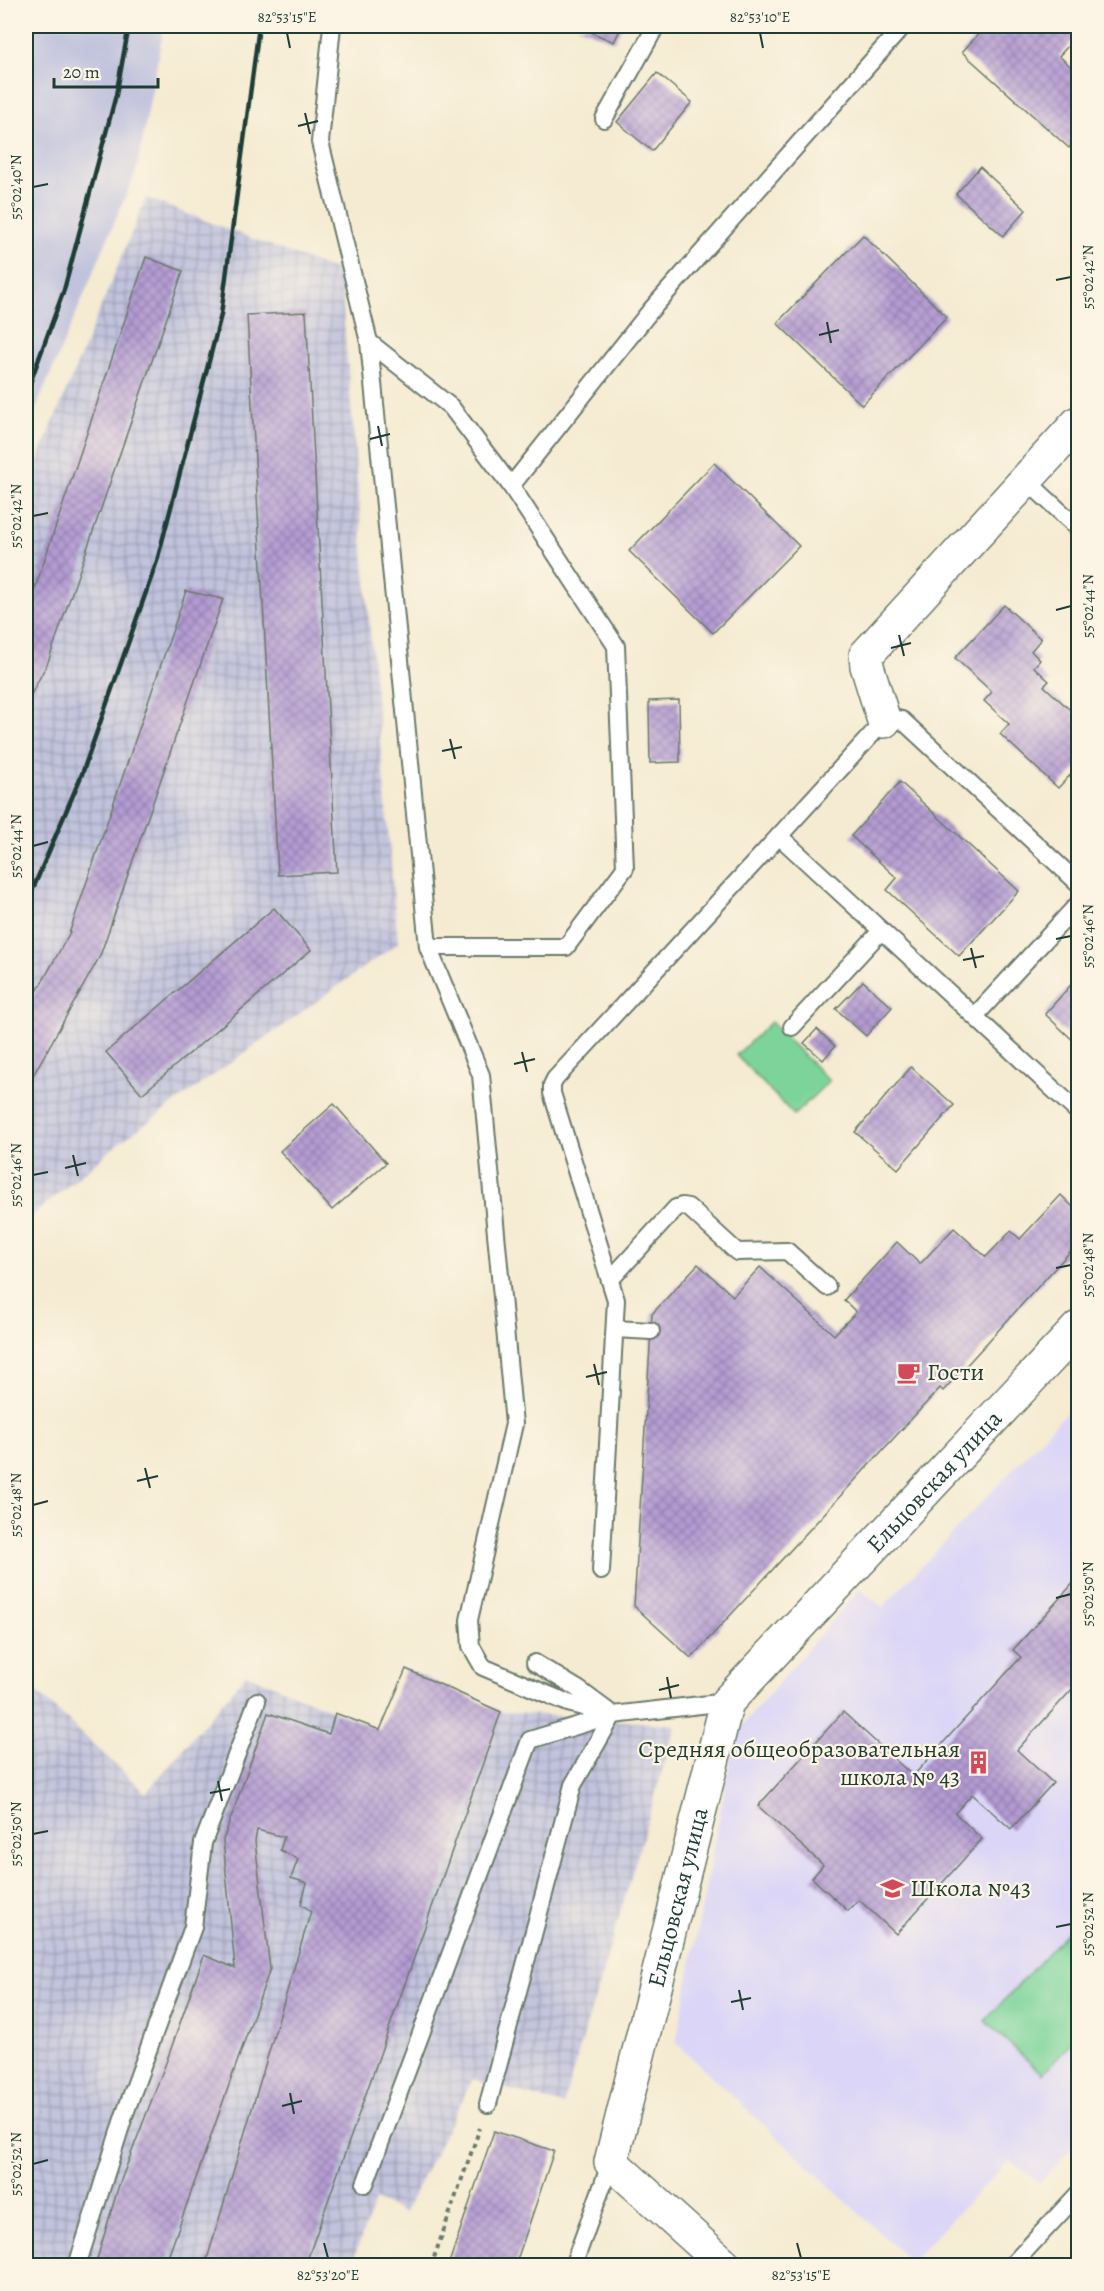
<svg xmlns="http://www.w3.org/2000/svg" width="1104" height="2291" font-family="Alegreya,serif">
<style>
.built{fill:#dbd6f7}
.industrial{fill:url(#industrial-grid)}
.railway{fill:#c1c2dd}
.park{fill:#7cd49a;stroke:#4e8867;stroke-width:1.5}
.building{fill:url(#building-cross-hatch)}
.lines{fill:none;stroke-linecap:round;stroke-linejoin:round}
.lane-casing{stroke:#6a7a6b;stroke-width:20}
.street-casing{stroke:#6a7a6b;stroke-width:36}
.path{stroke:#6a7a6b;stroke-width:4;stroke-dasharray:4.5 4.5;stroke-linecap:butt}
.lane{stroke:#fff;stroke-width:16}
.street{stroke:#fff;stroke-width:33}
.rail{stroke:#1f3d34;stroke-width:4.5}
.ticks{fill:none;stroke:#1f3d34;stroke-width:2}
.labels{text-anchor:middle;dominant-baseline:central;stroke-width:4.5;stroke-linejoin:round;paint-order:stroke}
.poi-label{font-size:24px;fill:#1f3d34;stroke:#fcf5e5;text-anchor:start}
.street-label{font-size:24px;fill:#1f3d34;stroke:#fcf5e5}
.neatline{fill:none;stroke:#1f3d34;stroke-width:2}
.ticks-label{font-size:15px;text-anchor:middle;fill:#1f3d34}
</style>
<defs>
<pattern id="industrial-grid" width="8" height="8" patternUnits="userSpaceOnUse" patternTransform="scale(1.5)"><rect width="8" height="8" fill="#c1c2dd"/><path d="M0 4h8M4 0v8" fill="none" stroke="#9c9fb4"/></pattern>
<pattern id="building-cross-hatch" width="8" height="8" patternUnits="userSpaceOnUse" patternTransform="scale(1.5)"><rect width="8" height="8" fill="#b49bd3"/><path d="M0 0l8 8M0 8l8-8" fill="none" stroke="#9280ac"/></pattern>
</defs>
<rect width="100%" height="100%" fill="#fcf5e5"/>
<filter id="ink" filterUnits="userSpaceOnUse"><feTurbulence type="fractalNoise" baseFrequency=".0167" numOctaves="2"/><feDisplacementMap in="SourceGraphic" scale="12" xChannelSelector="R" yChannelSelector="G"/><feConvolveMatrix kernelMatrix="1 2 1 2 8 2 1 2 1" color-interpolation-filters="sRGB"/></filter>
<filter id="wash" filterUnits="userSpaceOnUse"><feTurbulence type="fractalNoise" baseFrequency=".008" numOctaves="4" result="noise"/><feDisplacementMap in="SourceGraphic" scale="24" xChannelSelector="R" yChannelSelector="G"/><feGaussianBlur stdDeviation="1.35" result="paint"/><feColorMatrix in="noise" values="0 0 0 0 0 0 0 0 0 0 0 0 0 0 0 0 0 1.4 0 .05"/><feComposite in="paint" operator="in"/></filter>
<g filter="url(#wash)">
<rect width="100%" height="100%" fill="#f5ebd2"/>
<!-- built -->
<path class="built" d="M1078 1400V2141L1040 2183 1009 2160 911 2262 676 2043 735 1734 859 1589 883 1607Z"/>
<!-- industrial -->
<g class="industrial">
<path d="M146 198 340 272 362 539 398 943 119 1143 26 1221V488Z"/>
<path d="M406 1669 501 1712 676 1725 563 2105 473 2079 404 2213 375 2200 351 2265H26V1682L146 1793 246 1674 380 1730Z"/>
</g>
<!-- railway -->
<path class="railway" d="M26 26H164L137 169 26 432Z"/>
<!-- park -->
<g class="park">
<path d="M771 1022 829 1081 794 1115 736 1055Z"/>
<path d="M1078 1920V2035L1042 2074 985 2021Z"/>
</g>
<g id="blocks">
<!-- building -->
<g class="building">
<path d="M577 26H622L614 42Z"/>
<path d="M986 26H1078V35L1059 56 1078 73V137L1069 148 962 52Z"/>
<path d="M657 73 692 102 652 151 617 122Z"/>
<path d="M980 167 1026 210 1003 236 956 194Z"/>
<path d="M863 235 947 317 862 405 777 323Z"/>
<path d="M146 257 183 271 48 662 26 704V615Z"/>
<path d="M306 312 337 872 278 875 247 315Z"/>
<path d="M714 463 799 546 713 633 629 551Z"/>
<path d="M186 591 223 599 100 956 26 1088V1011L69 934Z"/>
<path d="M1004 605 1041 639 1031 651 1040 660 1034 667 1049 681 1044 686 1078 717V767L1058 788 1000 734 1009 724 984 701 992 692 955 658Z"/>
<path d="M679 700 680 762 650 763 649 701Z"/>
<path d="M900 782 1019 891 959 956 887 890 897 878 851 836Z"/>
<path d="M274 908 311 950 142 1094 106 1052Z"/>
<path d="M1078 977V1045L1045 1014Z"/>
<path d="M863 981 892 1007 866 1036 836 1009Z"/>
<path d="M817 1029 835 1046 823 1060 804 1043Z"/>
<path d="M911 1067 954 1105 898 1169 855 1132Z"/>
<path d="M334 1104 386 1163 332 1210 280 1151Z"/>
<path d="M1061 1195 1078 1212V1243L943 1391 940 1388 691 1658 634 1606 652 1314 698 1264 733 1296 760 1267 834 1335 856 1312 844 1300 897 1242 920 1264 954 1228 986 1257 1011 1231 1020 1239Z"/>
<path d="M1078 1578V1691L1074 1687 1017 1750 1053 1783 1011 1829 972 1794 955 1813 982 1839 896 1934 859 1900 848 1911 812 1878 823 1865 758 1806 843 1712 913 1776 1021 1657 1013 1650Z"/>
<path d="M406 1669 501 1712 305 2266H205L311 1911 301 1904 307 1883 291 1878 298 1859 280 1850 284 1837 257 1830 255 1841 270 1969 165 2266H95L118 2188 167 2060 204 1955 235 1968 223 1840 268 1713 329 1734 335 1713 380 1730Z"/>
<path d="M494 2131 554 2151 515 2266H448Z"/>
</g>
</g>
</g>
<g filter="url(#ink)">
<use href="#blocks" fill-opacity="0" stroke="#6a7a6b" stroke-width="1.5"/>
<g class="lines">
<defs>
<g id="lane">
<path d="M332 26 320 142 369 342"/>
<path d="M604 119 656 26"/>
<path d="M1026 480 1078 528"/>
<path d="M511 486 651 310 903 26"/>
<path d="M779 836 884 721 893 718 902 720 1078 883"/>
<path d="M428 947 369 342 451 407 511 486 616 646 625 868 566 947H428L481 1075 514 1424 469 1620 471 1646 483 1667 568 1703 613 1715"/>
<path d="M975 1016 1078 904"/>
<path d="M792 1027 881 931"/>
<path d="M610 1280 676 1208 682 1206 688 1207 737 1252 787 1251 827 1287"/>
<path d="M615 1329 651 1331"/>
<path d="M601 1571 616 1300 552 1093V1085L555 1079 779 836 1078 1112"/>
<path d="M535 1663 578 1689 613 1715 727 1702"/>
<path d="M488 2104 573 1785 613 1715"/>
<path d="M365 2184 530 1740 612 1715"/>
<path d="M77 2266 124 2116 193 1927 203 1843 257 1701"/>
<path d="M573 2266 611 2162"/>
<path d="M1011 2266 1078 2194"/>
</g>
<g id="street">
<path d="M884 721 867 666 866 655 1078 423"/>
<path id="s1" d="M726 2266 611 2162 727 1702 1078 1328"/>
</g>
</defs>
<!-- lane casing -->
<use href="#lane" class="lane-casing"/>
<!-- street casing -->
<use href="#street" class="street-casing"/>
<!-- path -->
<path class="path" d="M431 2266 480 2128"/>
<!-- lane -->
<use href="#lane" class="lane"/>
<!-- street -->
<use href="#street" class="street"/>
<!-- rail -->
<g class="rail">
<path d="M26 394 64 290 116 95 129 26"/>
<path d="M26 905 82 774 157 561 221 315 259 26"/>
</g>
</g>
</g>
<!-- ticks -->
<path class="ticks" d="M287 33 290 48M760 33 763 48M305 113 310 134M298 126 318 121M33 187 48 184M1056 280 1071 277M827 322 831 343M819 335 839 330M378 426 382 446M370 439 390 434M33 516 48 513M1056 610 1071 606M899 635 904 656M891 648 911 643M450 739 455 759M442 751 462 747M33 846 48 842M1056 939 1071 936M971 948 976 968M963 960 984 956M522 1052 527 1072M514 1064 535 1059M73 1155 78 1176M65 1168 86 1163M33 1175 48 1172M1056 1268 1071 1265M594 1364 599 1385M586 1377 607 1372M145 1468 150 1488M137 1481 158 1476M33 1505 48 1501M1056 1598 1071 1594M667 1677 671 1698M659 1690 679 1685M218 1781 222 1801M210 1793 230 1789M33 1834 48 1831M1056 1927 1071 1924M739 1990 743 2010M731 2002 751 1998M290 2093 294 2114M282 2106 302 2101M33 2164 48 2160M324 2243 328 2258M797 2243 801 2258"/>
<!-- icons -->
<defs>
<symbol id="cafe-bare" viewBox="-9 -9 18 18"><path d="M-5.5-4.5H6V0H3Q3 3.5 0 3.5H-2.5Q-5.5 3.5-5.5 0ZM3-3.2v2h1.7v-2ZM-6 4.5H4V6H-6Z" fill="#d1495b" stroke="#fcf5e5" stroke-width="2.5" paint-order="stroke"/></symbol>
<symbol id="building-bare" viewBox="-9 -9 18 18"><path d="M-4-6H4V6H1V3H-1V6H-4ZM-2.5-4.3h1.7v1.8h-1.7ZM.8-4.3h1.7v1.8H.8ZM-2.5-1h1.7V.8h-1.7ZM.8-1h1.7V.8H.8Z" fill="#d1495b" stroke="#fcf5e5" stroke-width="2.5" paint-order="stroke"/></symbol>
<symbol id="school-bare" viewBox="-9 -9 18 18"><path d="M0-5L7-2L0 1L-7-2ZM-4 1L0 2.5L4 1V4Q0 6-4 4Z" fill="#d1495b" stroke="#fcf5e5" stroke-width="2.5" paint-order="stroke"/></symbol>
</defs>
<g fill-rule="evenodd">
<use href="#cafe-bare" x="892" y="1356" width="33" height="33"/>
<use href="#building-bare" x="962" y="1746" width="33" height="33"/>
<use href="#school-bare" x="876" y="1872" width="33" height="33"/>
</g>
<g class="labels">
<!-- poi labels -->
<g class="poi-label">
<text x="927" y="1372">Гости</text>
<text x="960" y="1749" text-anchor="end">Средняя общеобразовательная<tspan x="960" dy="28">школа № 43</tspan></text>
<text x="910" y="1888">Школа №43</text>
</g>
<!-- street labels -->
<g class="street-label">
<text stroke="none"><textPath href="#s1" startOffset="932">Ельцовская улица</textPath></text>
<text stroke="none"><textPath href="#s1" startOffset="428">Ельцовская улица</textPath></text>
</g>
</g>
<!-- margin -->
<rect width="1104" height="2291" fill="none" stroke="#fcf5e5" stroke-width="66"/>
<!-- scale -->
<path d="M54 78v9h104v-9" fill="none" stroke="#1f3d34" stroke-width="3"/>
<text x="63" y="78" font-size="18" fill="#1f3d34" stroke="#fcf5e5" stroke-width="4.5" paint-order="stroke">20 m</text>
<rect x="33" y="33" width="1038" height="2225" class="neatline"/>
<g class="ticks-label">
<text x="287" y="22">82°53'15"E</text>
<text x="760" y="22">82°53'10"E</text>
<text transform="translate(16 187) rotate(-90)" y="5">55°02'40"N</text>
<text transform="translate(1088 277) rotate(-90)" y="5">55°02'42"N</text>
<text transform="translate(16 516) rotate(-90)" y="5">55°02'42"N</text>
<text transform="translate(1088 606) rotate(-90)" y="5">55°02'44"N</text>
<text transform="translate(16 846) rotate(-90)" y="5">55°02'44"N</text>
<text transform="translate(1088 936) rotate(-90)" y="5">55°02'46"N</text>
<text transform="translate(16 1175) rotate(-90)" y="5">55°02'46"N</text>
<text transform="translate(1088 1265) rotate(-90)" y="5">55°02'48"N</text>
<text transform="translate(16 1505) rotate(-90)" y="5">55°02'48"N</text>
<text transform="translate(1088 1594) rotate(-90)" y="5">55°02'50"N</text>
<text transform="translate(16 1834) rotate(-90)" y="5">55°02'50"N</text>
<text transform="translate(1088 1924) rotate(-90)" y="5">55°02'52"N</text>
<text transform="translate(16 2164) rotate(-90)" y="5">55°02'52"N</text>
<text x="328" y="2280">82°53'20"E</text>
<text x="801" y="2280">82°53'15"E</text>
</g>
</svg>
